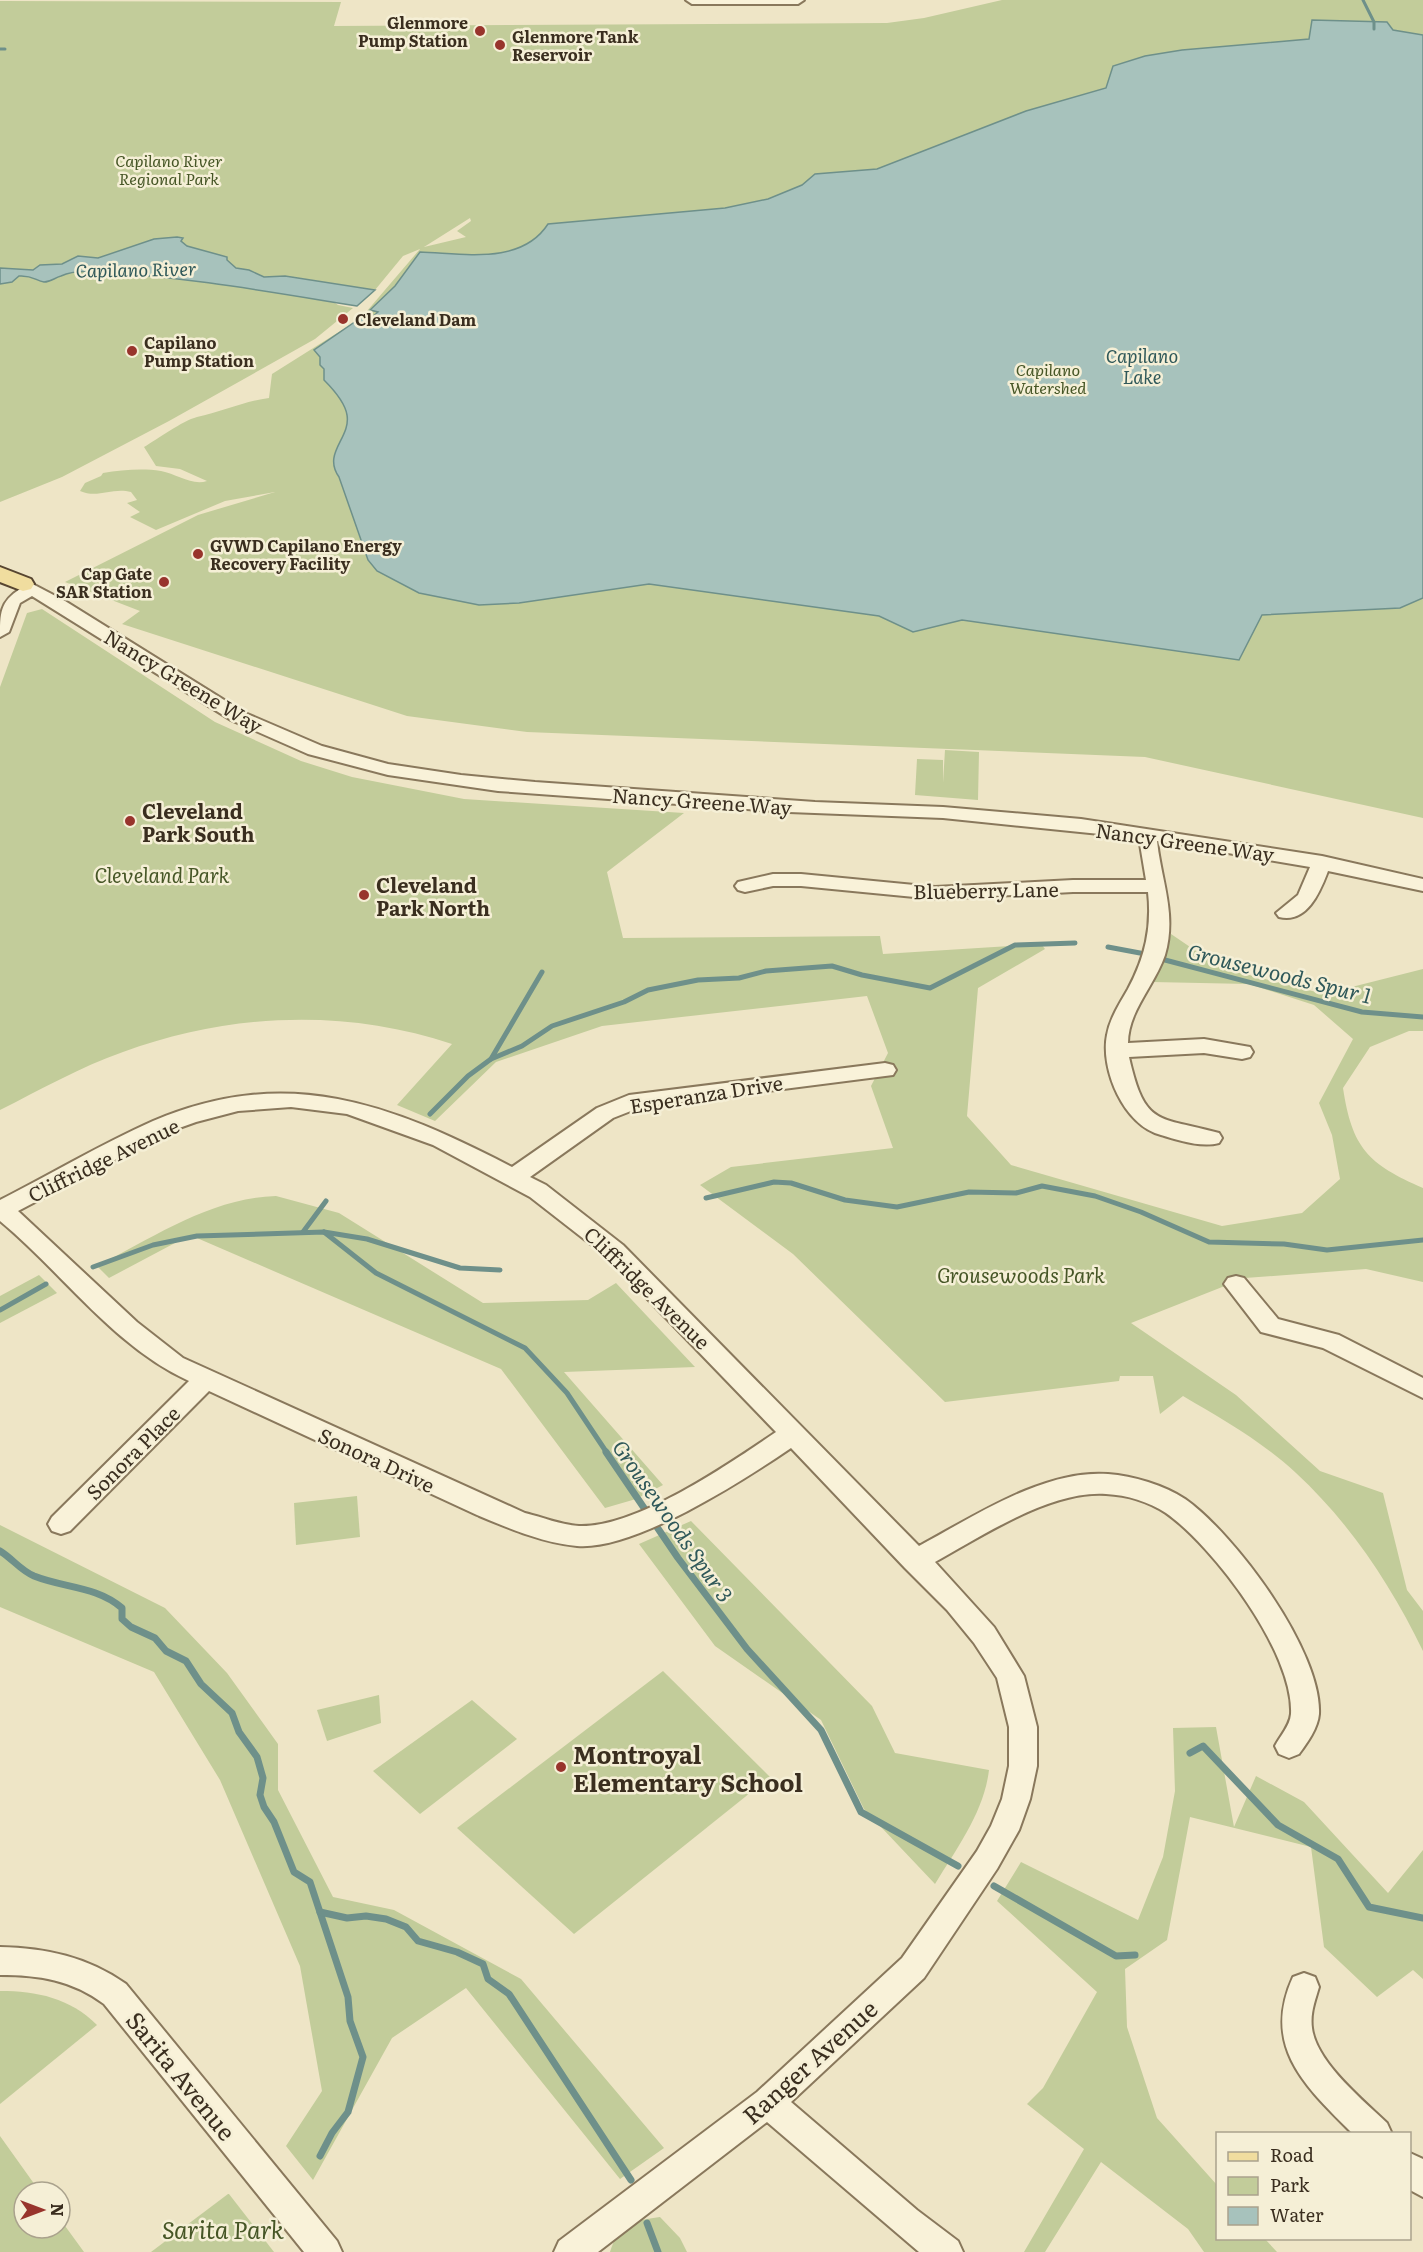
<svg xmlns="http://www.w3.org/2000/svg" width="1423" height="2252" font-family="Literata,serif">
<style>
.green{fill:#c2cc9a;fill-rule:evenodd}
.water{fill:#a7c2bc;stroke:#6e908a;stroke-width:1.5}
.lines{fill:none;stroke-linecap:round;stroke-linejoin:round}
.stream-far2{stroke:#6e908a;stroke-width:3}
.stream-far1{stroke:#6e908a;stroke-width:5}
.stream{stroke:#6e908a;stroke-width:7}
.minor-casing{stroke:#89785c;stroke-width:4}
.major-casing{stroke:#574530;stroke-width:4}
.minor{fill:#f9f2d9;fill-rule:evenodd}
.major{fill:#f0dd9f;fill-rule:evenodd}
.poi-dot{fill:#98342c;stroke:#f5efd6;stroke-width:2}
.labels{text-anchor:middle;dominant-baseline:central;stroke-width:5;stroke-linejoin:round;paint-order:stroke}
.far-poi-label{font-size:16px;font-weight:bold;fill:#3a2e1f;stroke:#f5efd6;text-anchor:start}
.far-park-label{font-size:16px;font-style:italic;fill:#465626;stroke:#f5efd6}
.far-water-label{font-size:18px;font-style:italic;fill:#2f5859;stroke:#f5efd6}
.street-label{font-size:20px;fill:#3a2e1f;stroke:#f5efd6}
.poi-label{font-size:20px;font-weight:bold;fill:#3a2e1f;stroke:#f5efd6;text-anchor:start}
.park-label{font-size:20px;font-style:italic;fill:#465626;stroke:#f5efd6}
.water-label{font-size:21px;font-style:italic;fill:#2f5859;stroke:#f5efd6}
.near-poi-label{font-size:24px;font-weight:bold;fill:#3a2e1f;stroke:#f5efd6;text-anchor:start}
.near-street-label{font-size:24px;fill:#3a2e1f;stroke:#f5efd6}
.near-park-label{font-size:24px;font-style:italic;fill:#465626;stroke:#f5efd6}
</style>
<rect width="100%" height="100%" fill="#eee5c6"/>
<!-- green -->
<g class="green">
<path d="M1002 0H1423V818L1145 757 527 732 407 716 122 624 140 611 65 582 198 515 275 492 225 501 156 530 130 517 140 512 127 503 137 500 131 492C112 487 98 499 80 491L85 483 101 476 103 473C122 470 142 468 161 471 177 474 192 486 207 481L180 469 156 466 144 447C158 439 182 421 197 417 221 412 245 401 269 398L272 374 361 318 420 249 403 256 375 290 299 278 338 305 353 308 315 339 169 421 62 477 0 502V1L341 2 334 26 887 23 924 18ZM470 218 471 221 457 231 466 237 424 247Z"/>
<path d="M42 609 215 722 301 761 352 777 464 799 684 813 607 872 623 938 880 936 883 954 1041 944 1045 949 978 988 967 1116 1011 1165 1222 1226 1302 1213 1340 1179 1332 1135 1319 1103 1353 1039 1314 1005 1249 984 1152 982 1171 934 1221 968 1324 994 1423 969V1031H1409L1370 1047 1343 1088C1352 1148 1368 1164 1423 1188V1282L1366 1269 1245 1278 1131 1323 1236 1395 1320 1471 1383 1493 1407 1590 1423 1611V1651C1391 1585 1350 1523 1296 1473 1263 1442 1222 1419 1183 1396L1160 1414 1153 1376H1120L1119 1381 945 1402 793 1254 700 1185 731 1167 893 1148 871 1086 888 1053 867 996 602 1026 496 1062 435 1121 397 1105 452 1044C345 1008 229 1013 123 1052 80 1067 40 1090 0 1110V687L27 613Z"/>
<path d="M945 750 979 752 978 800 915 795 917 759 943 760V783Z"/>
<path d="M276 1196 339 1213 483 1303 588 1300 616 1283 695 1367 564 1372 663 1485 636 1499 605 1508 501 1369 190 1235 109 1278 97 1266C154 1237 211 1198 276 1196Z"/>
<path d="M39 1275 57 1293 0 1323V1296Z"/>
<path d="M357 1496 360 1537 296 1545 294 1503Z"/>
<path d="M691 1521 872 1706 895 1753 989 1770C984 1812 957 1848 935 1884L864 1809 821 1720 715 1646 639 1544Z"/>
<path d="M0 1525 165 1608 227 1673 278 1744V1790L333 1897 394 1910 521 1979 664 2148 620 2179 466 1988 392 2038 313 2180 286 2146 322 2091 300 1966 220 1780 154 1672 0 1607Z"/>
<path d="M663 1671 770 1777 574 1934 457 1828Z"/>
<path d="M379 1695 381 1723 327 1741 317 1710Z"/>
<path d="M472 1700 517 1739 420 1814 373 1771Z"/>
<path d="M1216 1727 1234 1827 1256 1776 1304 1802 1388 1893 1423 1850V1979L1413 1970 1377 1997 1324 1947 1311 1847 1190 1817 1167 1940 1125 1969 1127 2027 1157 2118 1217 2185 1218 2238 1265 2239 1277 2252H1204L1188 2229 1101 2162 1045 2252H1024L1084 2149 1027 2104 1043 2088 1097 1992 997 1901 1021 1862 1138 1920 1163 1857 1175 1791 1173 1728Z"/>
<path d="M0 1991C37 1991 70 1998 97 2025L0 2104Z"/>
<path d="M0 2136 40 2192H24V2228H60V2219L84 2252H0Z"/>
<path d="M229 2194 274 2252H151L228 2194Z"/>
<path d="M660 2217 680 2238 687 2252H610C619 2223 632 2221 660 2217Z"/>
</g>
<!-- water -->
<g class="water">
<path d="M1312 20 1387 22 1393 30 1423 35V598L1400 608 1262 615 1239 660 962 620 913 632 879 616 649 584 519 603 479 605 419 593 377 571 368 560 339 477C322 453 351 438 347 415 345 402 333 389 324 380V369L320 365V357L314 350 362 317 371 318 378 312 370 310 395 286 420 252C461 253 521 266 548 224L725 208 768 199 802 185 815 174 877 169 1026 111 1106 88 1113 66 1145 56 1182 50 1309 39Z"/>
<path d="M177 237 183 238 181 241 187 246 227 257V260L236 268 249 270 264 277 285 276 375 290 357 306C270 292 182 276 93 272 83 271 70 272 61 276 54 278 51 282 44 282 36 281 33 275 19 276L12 282 0 284V268L33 270 40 265 62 264 78 256 98 258 154 239Z"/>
</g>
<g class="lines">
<!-- stream-far2 -->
<g class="stream-far2">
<path d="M1363 0 1374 22V29"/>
<path d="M0 49H5"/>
</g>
<!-- stream-far1 -->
<g class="stream-far1">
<path d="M1108 947 1140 953"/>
<path d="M1165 960 1362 1012 1423 1017"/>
<path d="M491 1059 542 972"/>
<path d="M430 1114 468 1076 491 1059 522 1046 552 1026 624 1002 648 990 698 980 739 978 766 971 832 966 862 975 930 988 1015 945 1075 943"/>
<path d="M706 1198 774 1182 791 1183 845 1200 897 1207 969 1192 1016 1193 1042 1186 1095 1196 1141 1212 1209 1242 1284 1244 1327 1250 1423 1240"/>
<path d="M303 1232 326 1201"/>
<path d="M324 1232 376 1273 525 1348 567 1393 607 1453"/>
<path d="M93 1267 153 1245 197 1236 324 1232 367 1239 460 1268 500 1270"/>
<path d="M0 1310 46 1284"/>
</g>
<!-- stream -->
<g class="stream">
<path d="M606 1452 678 1558 747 1649 821 1730 861 1812 958 1866"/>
<path d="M0 1551C13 1559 20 1570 34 1576 64 1588 96 1586 122 1608V1619L131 1627 155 1638 166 1651 186 1661 201 1684 232 1713 239 1732 257 1757 263 1778 260 1795 264 1807 274 1822 294 1872 310 1882 348 1997 350 2021 363 2057 348 2112 332 2133 320 2156"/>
<path d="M1190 1753 1203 1746 1278 1825 1338 1859 1369 1907 1423 1918"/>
<path d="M994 1886 1116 1956 1135 1955"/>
<path d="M320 1912 347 1918 366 1916 386 1919 406 1927 418 1941 457 1952 483 1964 488 1979 509 1994 631 2180"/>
<path d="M647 2223 658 2252"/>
</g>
<defs>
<g id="minor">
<path d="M686 0H804L798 4H692Z"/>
<path d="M23 579 65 601 245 713 322 746 388 764 461 775 535 782 815 802 943 807 1081 819 1322 856 1423 879V891L1328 871C1320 892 1307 924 1279 917L1276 913 1298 895 1310 867 1157 841C1161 880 1177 914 1165 955 1155 985 1128 1011 1128 1043L1204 1039 1250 1047 1253 1052 1250 1057 1242 1059 1204 1053 1129 1057C1145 1128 1158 1116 1219 1133L1222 1138 1219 1143C1201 1148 1178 1140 1161 1135 1124 1126 1100 1069 1107 1035 1110 1018 1120 1003 1128 989 1145 957 1152 928 1148 892H1073L935 899 801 886H773L745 892 738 890 735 886 738 882 773 874H801L935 887 1073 880H1146L1139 838 943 818 789 812 498 791 388 775 308 754 231 720 32 596 20 603 9 632 0 637C0 613 0 602 20 589L14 584Z"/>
<path d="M885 1063 893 1065 896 1070 893 1075 641 1107 613 1118 530 1177 546 1185 623 1245 919 1546C973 1517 1044 1469 1108 1474 1133 1476 1164 1485 1185 1499 1235 1534 1322 1651 1319 1714 1318 1728 1307 1743 1299 1754L1289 1758 1279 1754 1275 1746C1280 1736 1290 1726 1291 1714 1294 1653 1214 1547 1166 1513 1149 1502 1127 1495 1106 1494 1051 1490 982 1536 935 1562L994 1627 1024 1676 1037 1727V1766L1030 1799 1019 1830 997 1869 924 1978 791 2102 917 2210 958 2241 963 2252H919L767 2122 598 2252H554L559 2241 757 2092 902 1958 977 1851 991 1826 1002 1799 1009 1766V1727L997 1678 974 1643 947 1610 905 1568 791 1448C744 1480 634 1551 577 1546 543 1543 508 1528 477 1515L209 1391 70 1531 61 1534 52 1531 48 1524 52 1517 189 1381C113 1346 63 1273 0 1221V1200C51 1174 101 1144 153 1121 288 1064 390 1104 512 1167L597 1108 629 1095ZM291 1107 347 1114 433 1145 530 1197 607 1257 776 1432C729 1464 636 1528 579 1526 561 1525 542 1517 525 1513L183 1358 137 1322 18 1211 168 1132 196 1122 238 1111Z"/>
<path d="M1236 1276 1244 1278 1278 1319 1339 1335 1423 1378V1398L1323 1348 1261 1332 1224 1284 1228 1278Z"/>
<path d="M0 1947C46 1948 88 1957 126 1984L337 2241 342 2252H304L104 2004C72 1980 39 1975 0 1975Z"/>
<path d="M1304 1973 1315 1977 1319 1987C1315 2001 1310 2013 1312 2028 1316 2062 1364 2101 1387 2123L1392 2134H1353C1306 2087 1261 2047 1293 1977Z"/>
<path d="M1410 2153 1423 2159V2197L1410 2190Z"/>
</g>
<path id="major" d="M0 567 31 579 34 584 31 589 23 591 0 582Z"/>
</defs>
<!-- minor casing -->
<use href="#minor" class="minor-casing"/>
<!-- major casing -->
<use href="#major" class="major-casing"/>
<!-- minor -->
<use href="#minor" class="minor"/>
<!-- major -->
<use href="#major" class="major"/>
</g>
<!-- markers -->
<g class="poi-dot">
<circle cx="480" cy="31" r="6"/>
<circle cx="500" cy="45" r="6"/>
<circle cx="343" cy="319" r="6"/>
<circle cx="132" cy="351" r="6"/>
<circle cx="198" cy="554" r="6"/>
<circle cx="164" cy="582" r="6"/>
<circle cx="130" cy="821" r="6"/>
<circle cx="364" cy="895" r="6"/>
<circle cx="561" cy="1767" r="6"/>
</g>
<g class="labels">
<!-- far-poi labels -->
<g class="far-poi-label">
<text x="468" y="22" text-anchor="end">Glenmore<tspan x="468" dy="18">Pump Station</tspan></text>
<text x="512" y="36">Glenmore Tank<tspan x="512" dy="18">Reservoir</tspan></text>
<text x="355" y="319">Cleveland Dam</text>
<text x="144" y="342">Capilano<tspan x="144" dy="18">Pump Station</tspan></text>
<text x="210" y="545">GVWD Capilano Energy<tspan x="210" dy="18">Recovery Facility</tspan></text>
<text x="152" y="573" text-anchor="end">Cap Gate<tspan x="152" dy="18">SAR Station</tspan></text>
</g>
<!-- far-park labels -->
<g class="far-park-label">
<text x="169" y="160">Capilano River<tspan x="169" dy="18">Regional Park</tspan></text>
<text x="1048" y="369">Capilano<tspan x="1048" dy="18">Watershed</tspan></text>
</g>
<!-- far-water labels -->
<g class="far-water-label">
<text transform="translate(136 269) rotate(-1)">Capilano River</text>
<text x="1142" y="355">Capilano<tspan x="1142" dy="21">Lake</tspan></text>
</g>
<!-- street labels -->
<g class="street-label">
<text transform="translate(184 680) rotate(31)">Nancy Greene Way</text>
<text transform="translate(702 800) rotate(4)">Nancy Greene Way</text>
<text transform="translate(1185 841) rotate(8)">Nancy Greene Way</text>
<text transform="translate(986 889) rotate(-1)">Blueberry Lane</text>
<text transform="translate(706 1093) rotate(-9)">Esperanza Drive</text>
<text transform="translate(103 1159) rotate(-26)">Cliffridge Avenue</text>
<text transform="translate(648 1287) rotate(44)">Cliffridge Avenue</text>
<text transform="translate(132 1452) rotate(-45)">Sonora Place</text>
<text transform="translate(377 1459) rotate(25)">Sonora Drive</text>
</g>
<!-- poi labels -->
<g class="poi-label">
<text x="142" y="810">Cleveland<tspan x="142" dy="23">Park South</tspan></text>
<text x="376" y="884">Cleveland<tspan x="376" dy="23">Park North</tspan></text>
</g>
<!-- park labels -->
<g class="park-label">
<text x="162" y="874">Cleveland Park</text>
<text x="1021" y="1274">Grousewoods Park</text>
</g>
<!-- water labels -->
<g class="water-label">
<text transform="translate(1280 972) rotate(14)">Grousewoods Spur 1</text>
<text transform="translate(674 1520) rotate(55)">Grousewoods Spur 3</text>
</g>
<!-- near-poi labels -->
<g class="near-poi-label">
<text x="573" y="1753">Montroyal<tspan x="573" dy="28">Elementary School</tspan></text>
</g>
<!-- near-street labels -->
<g class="near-street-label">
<text transform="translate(809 2061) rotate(-42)">Ranger Avenue</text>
<text transform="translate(182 2075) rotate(51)">Sarita Avenue</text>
</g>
<!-- near-park labels -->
<g class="near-park-label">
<text x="223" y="2228">Sarita Park</text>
</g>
</g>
<!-- legend -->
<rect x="1216" y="2132" width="195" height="108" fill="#f5efd6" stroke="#aaa28d" stroke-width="1.5"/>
<rect x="1228" y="2152" width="30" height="9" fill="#f0dd9f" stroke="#aaa28d" stroke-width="1.5"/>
<text x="1270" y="2162" font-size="18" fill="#3a2e1f">Road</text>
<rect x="1228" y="2177" width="30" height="18" fill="#c2cc9a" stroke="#aaa28d" stroke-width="1.5"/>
<text x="1270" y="2192" font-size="18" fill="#3a2e1f">Park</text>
<rect x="1228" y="2207" width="30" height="18" fill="#a7c2bc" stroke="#aaa28d" stroke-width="1.5"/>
<text x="1270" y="2222" font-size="18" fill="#3a2e1f">Water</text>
<!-- north arrow -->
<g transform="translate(42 2210) rotate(90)"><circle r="28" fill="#f5efd6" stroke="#aaa28d" stroke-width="1.5"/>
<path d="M0-4.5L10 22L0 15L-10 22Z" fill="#98342c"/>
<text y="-9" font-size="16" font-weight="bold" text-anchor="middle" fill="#3a2e1f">N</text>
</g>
</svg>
